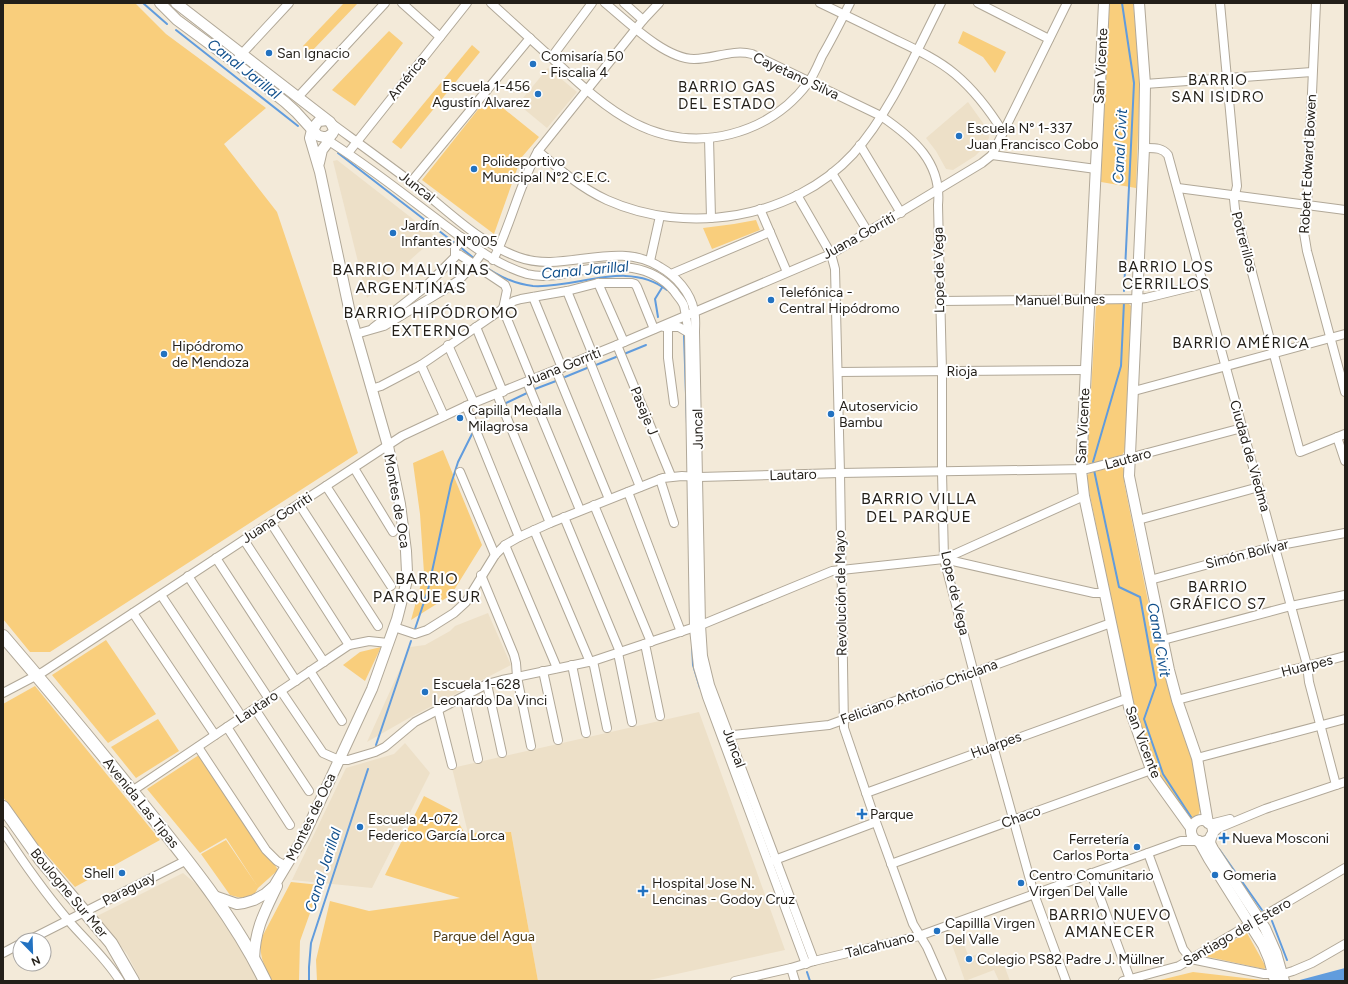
<svg xmlns="http://www.w3.org/2000/svg" width="1348" height="984" font-family="Figtree,sans-serif">
<style>
.built{fill:#ede0c8}
.green{fill:#f9ce7c}
.water{fill:#619cdd}
.lines{fill:none;stroke-linecap:round;stroke-linejoin:round}
.stream{stroke:#619cdd;stroke-width:2}
.minor-casing{stroke:#b1a898;stroke-width:10}
.major-casing{stroke:#b1a898;stroke-width:12}
.highway-casing{stroke:#b1a898;stroke-width:14}
.minor{stroke:#fff;stroke-width:8}
.major{stroke:#fff;stroke-width:10}
.highway{stroke:#fff;stroke-width:12}
.poi-dot{fill:#2272c1;stroke:#fff;stroke-width:1.5}
.labels{text-anchor:middle;dominant-baseline:central;stroke-width:4;stroke-linejoin:round;paint-order:stroke}
.poi-label{font-size:14px;fill:#231f19;stroke:#fff;text-anchor:start}
.street-label{font-size:14px;fill:#231f19;stroke:#fff}
.park-label{font-size:14px;fill:#4d3b17;stroke:#fff}
.water-label{font-size:15px;font-style:italic;fill:#11508c;stroke:#fff}
.neighbourhood-label{font-size:15px;letter-spacing:1px;fill:#231f19;stroke:#fff}
.quarter-label{font-size:16px;letter-spacing:1px;fill:#231f19;stroke:#fff}
</style>
<rect width="100%" height="100%" fill="#f3ead9"/>
<!-- built -->
<g class="built">
<path d="M548 68 577 92 547 128 518 104Z"/>
<path d="M968 102 988 130 989 138 981 150 975 156 953 170 946 169 936 151 926 138Z"/>
<path d="M337 160 436 237 367 298 333 161Z"/>
<path d="M488 613 511 665 409 718 367 742 410 647 425 645 450 631 455 626Z"/>
<path d="M699 712 785 950 645 981H538L511 832 468 833 452 768Z"/>
<path d="M405 743 430 773 372 888 292 880 346 768 394 754Z"/>
<path d="M183 873 202 889 250 963 258 981H141L127 954 97 916Z"/>
<path d="M960 935 969 957 978 954 982 963 1001 957 1010 981H999L994 970 965 981 950 939Z"/>
</g>
<!-- green -->
<g class="green">
<path d="M3 3H135L166 34 266 108 224 144 277 212 358 453 50 652H30L3 619Z"/>
<path d="M344 3H358L310 53 303 46Z"/>
<path d="M1109 3H1133L1140 77 1136 188 1101 182Z"/>
<path d="M389 31 403 43 355 106 332 90Z"/>
<path d="M963 31 1006 52 995 73 983 57 958 43Z"/>
<path d="M472 45 480 52 401 149 392 142Z"/>
<path d="M493 100 539 137 521 158 494 234 422 180 480 107 485 110Z"/>
<path d="M756 220 760 230 712 249 703 228 734 224Z"/>
<path d="M1100 304 1128 303 1131 306 1125 447 1124 452 1122 455 1090 464 1088 463 1087 459 1096 307 1097 305Z"/>
<path d="M443 450 482 545 451 595 411 620 424 573 420 514 413 463Z"/>
<path d="M1120 465 1124 469V482L1148 601 1169 690 1192 756 1200 810 1198 816 1193 818 1189 817 1157 773 1131 697 1086 476 1090 473Z"/>
<path d="M106 640 156 714 108 743 52 675Z"/>
<path d="M381 647 365 681 343 665 360 652Z"/>
<path d="M35 686 160 840 75 887 32 838 3 797V704Z"/>
<path d="M158 719 179 751 136 778 111 747Z"/>
<path d="M202 753 266 850 278 870 258 888 254 895 241 898 230 895 201 854 226 840 258 887 226 838 200 853 147 789Z"/>
<path d="M424 796 451 810 467 837 468 833 511 832 538 981H317L316 960 330 901 369 911 460 898 385 875Z"/>
<path d="M291 882 320 885 300 941 299 981H272C264 965 258 955 262 937Z"/>
<path d="M1247 933 1266 967 1264 969 1204 956Z"/>
<path d="M1193 972 1262 980V981H1156Z"/>
</g>
<!-- water -->
<path class="water" d="M1345 968V981H1296Z"/>
<g class="lines">
<!-- stream -->
<g class="stream">
<path d="M143 3 167 24"/>
<path d="M1122 3 1134 83 1124 291"/>
<path d="M176 30 298 126"/>
<path d="M338 153 456 244"/>
<path d="M460 247 475 259"/>
<path d="M480 263C496 275 513 284 533 286 577 289 627 259 667 290"/>
<path d="M658 317 655 299 663 286"/>
<path d="M684 335 687 424"/>
<path d="M624 354 646 345"/>
<path d="M596 365 616 357"/>
<path d="M565 377 587 368"/>
<path d="M535 389 556 381"/>
<path d="M504 404 527 393"/>
<path d="M478 426 497 409"/>
<path d="M1093 462 1121 366 1124 302"/>
<path d="M1094 470 1119 587 1140 597 1156 685 1144 719 1163 774 1191 817"/>
<path d="M415 629 428 590 451 484 458 462 472 434"/>
<path d="M692 643 693 665 700 688"/>
<path d="M376 745 411 641"/>
<path d="M1219 849 1262 910"/>
<path d="M1272 921 1287 960"/>
<path d="M807 972 810 981"/>
<path d="M309 981V967L311 943 368 769"/>
</g>
<defs>
<g id="minor">
<path d="M402 3 440 37"/>
<path d="M491 3C513 23 535 43 556 62 607 110 656 153 731 134 762 126 789 108 808 83 814 75 818 65 822 56 832 39 841 21 850 3"/>
<path d="M605 3C627 21 665 59 694 59 714 59 732 49 752 54L881 116C913 138 942 162 938 205L942 371V472L944 559 993 746 1034 894 1066 981"/>
<path d="M624 3 643 20"/>
<path d="M820 3C845 15 870 27 894 39 915 49 937 59 955 74 974 90 990 111 1003 132"/>
<path d="M978 3 1049 39"/>
<path d="M1220 3 1237 186 1234 199 1235 209 1300 452 1345 434"/>
<path d="M1316 3 1307 205 1304 233 1307 251 1345 392"/>
<path d="M238 58 289 3"/>
<path d="M551 58 592 3"/>
<path d="M1145 84 1312 72"/>
<path d="M298 97 385 3"/>
<path d="M331 123C361 145 390 166 419 188 450 213 480 243 518 257 564 274 616 239 660 267 676 276 691 293 694 311 696 318 695 326 695 332L701 625 703 656 710 685 814 961"/>
<path d="M324 138C365 163 403 194 442 223 469 243 494 264 527 274 546 279 566 273 584 270 617 264 651 264 674 291 677 296 682 300 684 306 686 315 687 324 689 333L694 628 698 667 707 697 806 964"/>
<path d="M709 138 711 218"/>
<path d="M860 145 901 213"/>
<path d="M1144 148C1153 148 1162 147 1168 155L1307 665 1309 682 1336 785"/>
<path d="M538 151C560 170 581 188 607 200 687 236 793 219 853 154 890 113 916 52 941 3"/>
<path d="M348 153 467 3"/>
<path d="M992 155 1096 169"/>
<path d="M832 173 868 232"/>
<path d="M411 182 530 38"/>
<path d="M1178 188 1345 210"/>
<path d="M797 195 831 254 835 269 840 473 844 728 876 822 913 924 927 947 942 981"/>
<path d="M760 209 787 272"/>
<path d="M456 254 460 255 505 285 507 290 503 309 532 380"/>
<path d="M493 260C511 225 519 185 538 151L643 20 659 3"/>
<path d="M650 261 660 216"/>
<path d="M671 274 770 232"/>
<path d="M598 283 624 342"/>
<path d="M567 291 593 355"/>
<path d="M533 297 562 368"/>
<path d="M940 301 1137 299 1146 298 1203 284"/>
<path d="M476 327 503 392"/>
<path d="M664 327H679L689 333"/>
<path d="M668 327V358L674 403"/>
<path d="M373 328 424 288 455 257V248L460 243 461 237"/>
<path d="M356 334 384 326 447 288 459 280 474 264 482 253"/>
<path d="M448 345 474 403"/>
<path d="M617 345 671 476"/>
<path d="M588 357 640 487"/>
<path d="M421 365 444 416"/>
<path d="M556 370 609 499"/>
<path d="M838 372 1086 370"/>
<path d="M527 382 580 510"/>
<path d="M371 389 381 386 421 365 514 301 521 299 567 291 598 283H632L635 284 637 287 654 329"/>
<path d="M1134 391 1345 334"/>
<path d="M497 394 550 523"/>
<path d="M466 406 519 537"/>
<path d="M1337 437 1345 461"/>
<path d="M354 468 393 532"/>
<path d="M460 472 495 555"/>
<path d="M660 479 674 523"/>
<path d="M326 486 391 586"/>
<path d="M628 492 681 632"/>
<path d="M299 504 378 626"/>
<path d="M594 505 651 642"/>
<path d="M564 517 620 652"/>
<path d="M1138 520 1259 487"/>
<path d="M271 523 349 645"/>
<path d="M534 530 590 662"/>
<path d="M244 540 324 662"/>
<path d="M505 545 557 668"/>
<path d="M216 558 296 681"/>
<path d="M944 559 1094 593H1105"/>
<path d="M481 575 514 655 516 663 517 677 531 746"/>
<path d="M188 576 269 699"/>
<path d="M1150 580 1275 546 1345 533"/>
<path d="M161 595 242 717"/>
<path d="M133 613 215 735"/>
<path d="M394 627 415 634 427 630 454 613 466 602 495 555 505 545 519 537 550 523 663 478 682 476 699 477 840 473 1087 469 1242 428"/>
<path d="M1163 640 1291 606 1345 595"/>
<path d="M645 644 660 716"/>
<path d="M618 653 632 722"/>
<path d="M593 661 607 728"/>
<path d="M572 665 586 733"/>
<path d="M310 671 342 721"/>
<path d="M543 671 558 740"/>
<path d="M487 684 502 753"/>
<path d="M281 691 323 753 339 760H348L375 752 385 747 415 722 487 684 502 680 593 661 701 625 832 571 944 559 1084 496"/>
<path d="M3 693 43 672 402 436 466 406 617 345 831 254 982 163 992 155 1067 3"/>
<path d="M464 697 478 759"/>
<path d="M1177 700 1345 656"/>
<path d="M255 709 309 791"/>
<path d="M438 710 452 765"/>
<path d="M227 727 290 825"/>
<path d="M724 736 829 725 1111 623"/>
<path d="M198 747 266 850 277 861 286 866"/>
<path d="M1197 758 1345 719"/>
<path d="M132 791 349 645 369 641 388 643"/>
<path d="M866 793 1126 699"/>
<path d="M1210 824 1230 819"/>
<path d="M3 831C23 862 45 893 68 920 86 941 106 958 120 981"/>
<path d="M1211 835 1219 828 1265 809 1345 782"/>
<path d="M1148 853 1183 949 1191 959"/>
<path d="M772 861 876 822"/>
<path d="M891 864 1151 770"/>
<path d="M1091 873 1130 979"/>
<path d="M29 940 187 860"/>
<path d="M3 953 20 944"/>
<path d="M1191 959 1264 974H1283L1293 971 1312 963 1345 944"/>
<path d="M791 968 795 981"/>
<path d="M735 981 791 968 814 961 919 936 1181 841H1197"/>
<path d="M1123 981 1179 966 1345 868"/>
</g>
<g id="major">
<path d="M160 3 177 20 234 62 285 102 296 112 316 134"/>
<path d="M176 3 330 122C346 144 300 140 319 121L327 120"/>
<path d="M1104 3 1081 470 1084 496 1129 707 1153 775 1191 828"/>
<path d="M1139 3 1145 84 1144 148 1129 476 1169 670 1177 700 1197 758 1208 823"/>
<path d="M319 163 322 150 329 141 330 135"/>
<circle cx="1202" cy="831" r="11"/>
<path d="M1211 836 1210 843 1213 849 1265 928 1276 953 1284 981"/>
<path d="M1199 841 1209 859 1263 945 1269 959 1275 981"/>
<path d="M214 896 237 904 244 903 254 900 265 894 274 886 286 866 303 838 372 689 397 619 406 584 407 572 406 551 400 504 388 446 350 313 320 172 310 138 312 130 315 126"/>
<path d="M254 959C255 929 264 913 277 886"/>
</g>
<g id="highway">
<path d="M3 636C52 693 101 752 148 811 191 865 235 919 265 981"/>
<path d="M3 807 40 859 111 943 133 981"/>
</g>
</defs>
<!-- minor casing -->
<use href="#minor" class="minor-casing"/>
<!-- major casing -->
<use href="#major" class="major-casing"/>
<!-- highway casing -->
<use href="#highway" class="highway-casing"/>
<!-- minor -->
<use href="#minor" class="minor"/>
<!-- major -->
<use href="#major" class="major"/>
<!-- highway -->
<use href="#highway" class="highway"/>
</g>
<!-- markers -->
<g class="poi-dot">
<circle cx="269" cy="53" r="4"/>
<circle cx="533" cy="64" r="4"/>
<circle cx="538" cy="94" r="4"/>
<circle cx="959" cy="136" r="4"/>
<circle cx="474" cy="169" r="4"/>
<circle cx="393" cy="233" r="4"/>
<circle cx="771" cy="300" r="4"/>
<circle cx="164" cy="354" r="4"/>
<circle cx="831" cy="414" r="4"/>
<circle cx="460" cy="418" r="4"/>
<circle cx="425" cy="692" r="4"/>
<path d="M860 808h4v4h4v4h-4v4h-4v-4h-4v-4h4z"/>
<circle cx="360" cy="827" r="4"/>
<path d="M1222 832h4v4h4v4h-4v4h-4v-4h-4v-4h4z"/>
<circle cx="1137" cy="847" r="4"/>
<circle cx="122" cy="873" r="4"/>
<circle cx="1215" cy="875" r="4"/>
<circle cx="1021" cy="883" r="4"/>
<path d="M641 885h4v4h4v4h-4v4h-4v-4h-4v-4h4z"/>
<circle cx="937" cy="931" r="4"/>
<circle cx="969" cy="959" r="4"/>
</g>
<g class="labels">
<!-- poi labels -->
<g class="poi-label">
<text x="277" y="53">San Ignacio</text>
<text x="541" y="56">Comisaría 50<tspan x="541" dy="16">- Fiscalia 4</tspan></text>
<text x="530" y="86" text-anchor="end">Escuela 1-456<tspan x="530" dy="16">Agustín Alvarez</tspan></text>
<text x="967" y="128">Escuela N° 1-337<tspan x="967" dy="16">Juan Francisco Cobo</tspan></text>
<text x="482" y="161">Polideportivo<tspan x="482" dy="16">Municipal N°2 C.E.C.</tspan></text>
<text x="401" y="225">Jardín<tspan x="401" dy="16">Infantes N°005</tspan></text>
<text x="779" y="292">Telefónica -<tspan x="779" dy="16">Central Hipódromo</tspan></text>
<text x="172" y="346">Hipódromo<tspan x="172" dy="16">de Mendoza</tspan></text>
<text x="839" y="406">Autoservicio<tspan x="839" dy="16">Bambu</tspan></text>
<text x="468" y="410">Capilla Medalla<tspan x="468" dy="16">Milagrosa</tspan></text>
<text x="433" y="684">Escuela 1-628<tspan x="433" dy="16">Leonardo Da Vinci</tspan></text>
<text x="870" y="814">Parque</text>
<text x="368" y="819">Escuela 4-072<tspan x="368" dy="16">Federico García Lorca</tspan></text>
<text x="1232" y="838">Nueva Mosconi</text>
<text x="1129" y="839" text-anchor="end">Ferretería<tspan x="1129" dy="16">Carlos Porta</tspan></text>
<text x="114" y="873" text-anchor="end">Shell</text>
<text x="1029" y="875">Centro Comunitario<tspan x="1029" dy="16">Virgen Del Valle</tspan></text>
<text x="1223" y="875">Gomeria</text>
<text x="652" y="883">Hospital Jose N.<tspan x="652" dy="16">Lencinas - Godoy Cruz</tspan></text>
<text x="945" y="923">Capillla Virgen<tspan x="945" dy="16">Del Valle</tspan></text>
<text x="977" y="959">Colegio PS82 Padre J. Müllner</text>
</g>
<!-- street labels -->
<g class="street-label">
<text transform="translate(1101 66) rotate(-87)">San Vicente</text>
<text transform="translate(796 76) rotate(25)">Cayetano Silva</text>
<text transform="translate(407 78) rotate(-51)">América</text>
<text transform="translate(1308 164) rotate(-87)">Robert Edward Bowen</text>
<text transform="translate(417 187) rotate(38)">Juncal</text>
<text transform="translate(859 236) rotate(-29)">Juana Gorriti</text>
<text transform="translate(1244 242) rotate(75)">Potrerillos</text>
<text transform="translate(939 270) rotate(-91)">Lope de Vega</text>
<text transform="translate(1060 300) rotate(-1)">Manuel Bulnes</text>
<text transform="translate(563 367) rotate(-22)">Juana Gorriti</text>
<text x="962" y="371">Rioja</text>
<text transform="translate(644 411) rotate(68)">Pasaje J</text>
<text transform="translate(1083 426) rotate(-87)">San Vicente</text>
<text transform="translate(698 429) rotate(-91)">Juncal</text>
<text transform="translate(1250 456) rotate(74)">Ciudad de Viedma</text>
<text transform="translate(1128 459) rotate(-15)">Lautaro</text>
<text transform="translate(793 475) rotate(-2)">Lautaro</text>
<text transform="translate(397 501) rotate(80)">Montes de Oca</text>
<text transform="translate(277 518) rotate(-33)">Juana Gorriti</text>
<text transform="translate(1247 554) rotate(-14)">Simón Bolívar</text>
<text transform="translate(841 593) rotate(-91)">Revolución de Mayo</text>
<text transform="translate(955 593) rotate(77)">Lope de Vega</text>
<text transform="translate(1307 666) rotate(-14)">Huarpes</text>
<text transform="translate(919 692) rotate(-20)">Feliciano Antonio Chiclana</text>
<text transform="translate(257 707) rotate(-34)">Lautaro</text>
<text transform="translate(1143 742) rotate(69)">San Vicente</text>
<text transform="translate(996 745) rotate(-20)">Huarpes</text>
<text transform="translate(734 748) rotate(70)">Juncal</text>
<text transform="translate(141 803) rotate(51)">Avenida Las Tipas</text>
<text transform="translate(311 817) rotate(-64)">Montes de Oca</text>
<text transform="translate(1021 817) rotate(-20)">Chaco</text>
<text transform="translate(129 889) rotate(-27)">Paraguay</text>
<text transform="translate(69 893) rotate(50)">Boulogne Sur Mer</text>
<text transform="translate(1237 932) rotate(-30)">Santiago del Estero</text>
<text transform="translate(880 945) rotate(-14)">Talcahuano</text>
</g>
<!-- park labels -->
<g class="park-label">
<text x="484" y="936">Parque del Agua</text>
</g>
<!-- water labels -->
<g class="water-label">
<text transform="translate(244 69) rotate(38)">Canal Jarillal</text>
<text transform="translate(1120 146) rotate(-87)">Canal Civit</text>
<text transform="translate(585 270) rotate(-5)">Canal Jarillal</text>
<text transform="translate(1159 640) rotate(80)">Canal Civit</text>
<text transform="translate(323 870) rotate(-72)">Canal Jarillal</text>
</g>
<!-- neighbourhood labels -->
<g class="neighbourhood-label">
<text x="1218" y="80">BARRIO<tspan x="1218" dy="17">SAN ISIDRO</tspan></text>
<text x="727" y="87">BARRIO GAS<tspan x="727" dy="17">DEL ESTADO</tspan></text>
<text x="1166" y="267">BARRIO LOS<tspan x="1166" dy="17">CERRILLOS</tspan></text>
<text x="1241" y="343">BARRIO AMÉRICA</text>
<text x="1218" y="587">BARRIO<tspan x="1218" dy="17">GRÁFICO S7</tspan></text>
<text x="1110" y="915">BARRIO NUEVO<tspan x="1110" dy="17">AMANECER</tspan></text>
</g>
<!-- quarter labels -->
<g class="quarter-label">
<text x="411" y="269">BARRIO MALVINAS<tspan x="411" dy="18">ARGENTINAS</tspan></text>
<text x="431" y="312">BARRIO HIPÓDROMO<tspan x="431" dy="18">EXTERNO</tspan></text>
<text x="919" y="498">BARRIO VILLA<tspan x="919" dy="18">DEL PARQUE</tspan></text>
<text x="427" y="578">BARRIO<tspan x="427" dy="18">PARQUE SUR</tspan></text>
</g>
</g>
<!-- border -->
<rect width="1348" height="984" fill="none" stroke="#231f19" stroke-width="8"/>
<!-- north arrow -->
<g transform="translate(32 952) rotate(157)"><circle r="19" fill="#ffffff" stroke="#a7a5a3"/>
<path d="M0-3L7 15L0 10L-7 15Z" fill="#2272c1"/>
<text y="-6" font-size="11" font-weight="bold" text-anchor="middle" fill="#231f19">N</text>
</g>
</svg>
